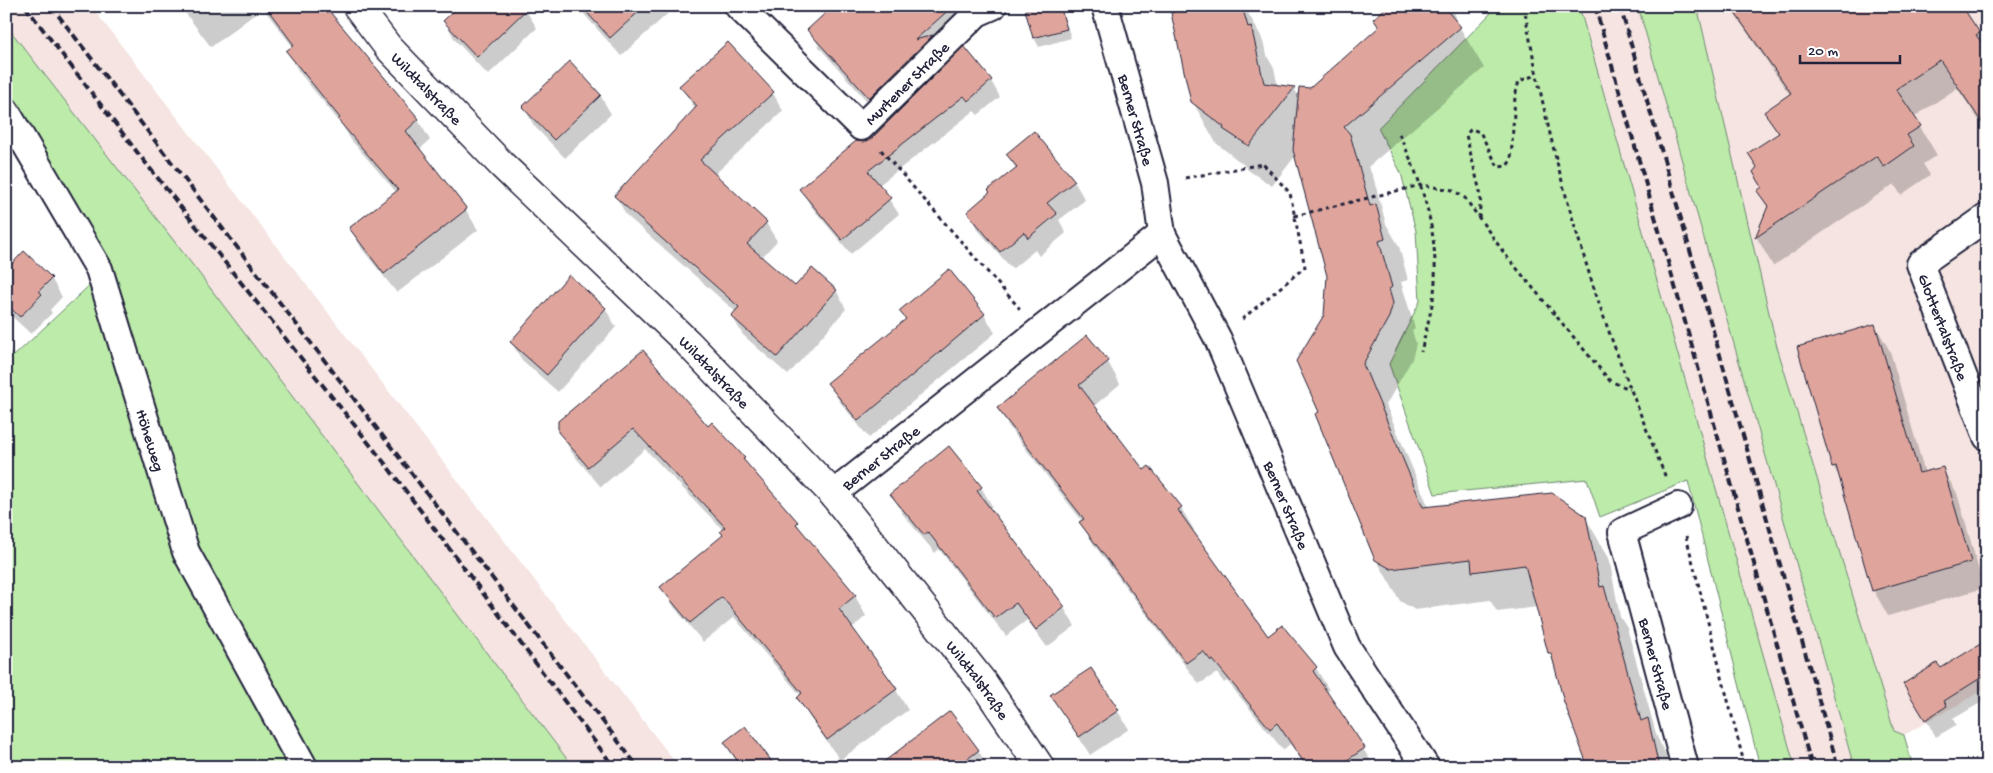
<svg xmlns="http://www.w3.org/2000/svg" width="1993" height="773" font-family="'Gochi Hand',sans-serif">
<rect width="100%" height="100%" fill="#fff"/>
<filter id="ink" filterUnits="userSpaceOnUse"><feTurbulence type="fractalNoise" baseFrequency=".02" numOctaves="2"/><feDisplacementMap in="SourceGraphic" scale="10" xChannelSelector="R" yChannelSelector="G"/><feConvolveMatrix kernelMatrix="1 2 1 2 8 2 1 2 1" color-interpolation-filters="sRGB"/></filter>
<g filter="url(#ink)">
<g fill="#f5e4e1">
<path d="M6,6H91L679,767H573L195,268L6,25Z"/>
<path d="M1579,6H1638L1854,767H1795Z"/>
<path d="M1697,6H1987V688L1904,735L1894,731L1777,347Z"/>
</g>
<g fill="#bcebaa" stroke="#6f8672">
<path d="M1493,6H1579L1795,767H1760L1688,481L1600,517L1587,479L1435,494L1389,364L1420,301L1416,231L1401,173L1378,128L1490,14Z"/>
<path d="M1638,6H1697L1777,347L1894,731L1904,735L1913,767H1854Z"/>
<path d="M6,25L195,268L573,767H6V350L14,356L111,265L6,89Z"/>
</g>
<g fill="#0003">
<path d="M180,6H323L418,120L430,140L419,150L466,210L478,230L397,293L362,249L351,229L397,193L351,140L342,125L299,72L287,51L293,47L263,8L211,47Z"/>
<path d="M523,6L537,28L488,75L455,40L445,21Z"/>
<path d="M577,6H675V7L621,56Z"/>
<path d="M835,6H983L880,116L820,48L809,30Z"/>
<path d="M1045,6H1060L1071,38L1039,47L1034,38Z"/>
<path d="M1198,6H1244L1261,36L1268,58L1274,68L1278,87L1294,88L1299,97L1380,29L1374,19L1387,6H1452L1459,26L1484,68L1368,167L1373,176L1386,224L1399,246L1408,280L1401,282L1415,328L1412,330L1416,344L1412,359L1386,405L1429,508L1585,517L1609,558L1620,617L1627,628L1657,737L1672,767H1590L1555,664L1549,653L1537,607L1497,612L1490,600L1415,610L1400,601L1376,559L1321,412L1329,276L1296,155L1272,186L1248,170L1244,165L1216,143L1193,102Z"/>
<path d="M1729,6H1961L1987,47V132L1957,88L1914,117L1937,155L1923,164L1930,175L1901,195L1894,184L1773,266L1757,238L1768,208L1758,191L1764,188L1779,135L1766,112L1790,95Z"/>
<path d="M964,48L991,81L1000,97L978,115L974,111L879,185L899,214L851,254L810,205L801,189L872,139Z"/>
<path d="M681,87L773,93L783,111L714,175L766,223L777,241L761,258L795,288L836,290L846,309L788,375L743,335L732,316L736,312L626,215L616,196L696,110Z"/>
<path d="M600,95L611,114L565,158L534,126L524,107Z"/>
<path d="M1007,154L1074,181L1085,200L1059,220L1066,233L1039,256L1035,250L1012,269L979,231L969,212L1016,169Z"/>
<path d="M6,271L51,278L62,297L50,310L52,313L31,334L6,311Z"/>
<path d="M605,308L616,327L558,392L522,360L511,342Z"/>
<path d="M901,311L984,314L995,333L869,438L840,402L829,384L906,321Z"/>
<path d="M1875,325L1890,351L1925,473L1942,468L1957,493L1984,588L1888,616L1874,591L1841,480L1833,466Z"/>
<path d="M1108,362L1120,384L1094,406L1144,472L1181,508L1194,530L1192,532L1268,638L1282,627L1316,668L1329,690L1326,693L1375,767H1306L1290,744L1283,750L1227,681L1224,683L1217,673L1199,684L1094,545L1081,523L1083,522L1011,430L998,408Z"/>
<path d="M560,422L708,428L744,459L750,469L797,523L805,537L855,596L866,616L851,629L896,690L908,710L840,760L810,718L798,698L801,696L734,617L703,642L674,607L662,587L724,536L723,530L645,449L601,487L572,453L560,432Z"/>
<path d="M981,487L992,506L988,509L1064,608L1075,626L1047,647L1027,620L1006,636L939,549L935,553L902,513L892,495Z"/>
<path d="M1987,642V699L1953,719L1956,725L1936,737L1905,684L1940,670Z"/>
<path d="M1091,669L1129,729L1090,755L1052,695Z"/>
<path d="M725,742L774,767H740Z"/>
<path d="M978,750L988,767H894Z"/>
<path d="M1164,759L1169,767H1152Z"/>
</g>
<g fill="#dfa59c" stroke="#22223b">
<path d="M265,6H325L419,119L406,131L467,209L384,274L349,228L398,190L338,120L340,118L286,51L294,45Z"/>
<path d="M459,6H530L477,57L443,21Z"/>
<path d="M581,6H645L610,38Z"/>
<path d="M833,6H953L915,40L933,35L869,98L807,30Z"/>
<path d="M1041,6H1060L1067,29L1033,38L1025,10Z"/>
<path d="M1194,6H1242L1248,27L1251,26L1264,83L1295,87L1249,146L1223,129L1224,127L1191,102L1171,13Z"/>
<path d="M1388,6H1443L1461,27L1344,127L1350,134L1370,206L1376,204L1385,239L1379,241L1392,287L1389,289L1393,303L1389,317L1363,364L1423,507L1552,493L1586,516L1600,587L1604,586L1641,721L1648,718L1659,767H1588L1564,702L1551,653H1548L1525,565L1472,572L1471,559L1391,569L1375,560L1315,414L1319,412L1296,361L1324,315L1327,276L1293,150L1299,87L1310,88L1379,27L1373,19Z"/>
<path d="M1730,6H1962L1980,33L1976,35L1987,50V130L1940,60L1896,89L1921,126L1907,135L1914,146L1884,167L1877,156L1755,238L1768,206L1757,191L1762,187L1753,172L1757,167L1748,153L1779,133L1764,112L1791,93Z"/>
<path d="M728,42L774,92L700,160L767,222L747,244L795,286L812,268L837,290L777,357L731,316L739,307L614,196L697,106L679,86Z"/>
<path d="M964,46L992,80L968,101L964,96L868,171L891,198L842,240L799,189L856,141L864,142L872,138Z"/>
<path d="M570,61L601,95L554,140L522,107Z"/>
<path d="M1034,131L1075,181L1047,203L1057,214L1028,238L1024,232L1000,252L967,212L990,192L988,190L1017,167L1006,154Z"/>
<path d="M24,251L52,278L39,291L42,294L20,317L6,304V270Z"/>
<path d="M949,269L985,314L858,421L827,383L906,319L899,311Z"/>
<path d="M569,275L606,308L547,375L510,342Z"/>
<path d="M1875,324L1919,473L1943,467L1971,562L1872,591L1836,466L1832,467L1797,347Z"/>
<path d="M1087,335L1109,361L1079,385L1144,470L1149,466L1182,507L1178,510L1268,636L1282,625L1317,667L1313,671L1365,748L1337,767H1307L1277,723L1270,729L1213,660L1211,661L1203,651L1186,663L1079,522L1084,519L997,408Z"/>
<path d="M643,350L708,426L712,422L745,458L743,459L798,522L796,524L856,595L839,609L897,689L827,740L797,698L802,693L722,597L690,623L660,587L723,535L720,531L725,527L633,429L588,467L558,432V421Z"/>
<path d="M949,446L982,487L977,491L1065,607L1036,630L1016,603L995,618L928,532L924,535L890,494Z"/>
<path d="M1987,640V674L1944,701L1947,706L1925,720L1903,684L1937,663L1941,668Z"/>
<path d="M1091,668L1119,710L1079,737L1050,695Z"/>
<path d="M950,711L979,750L957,767H877Z"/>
<path d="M745,726L776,767H742L724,742Z"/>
</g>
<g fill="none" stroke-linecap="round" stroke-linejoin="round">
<g stroke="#22223b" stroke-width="30">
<g id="minor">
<path id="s1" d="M738,6L861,127L977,13L993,6"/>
<path id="s2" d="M1105,6L1155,183L1162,234"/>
<path id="s3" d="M6,111L99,269L186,552L304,767"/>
<path id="s4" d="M1987,217L1920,264L1987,437"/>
<path id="s5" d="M833,494L1162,234L1218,339L1347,647L1426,767"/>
<path id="s6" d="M1678,506L1622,532L1685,767"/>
</g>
</g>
<g stroke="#22223b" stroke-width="31">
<g id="tertiary">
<path id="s7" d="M357,6L388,47L503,166L688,343L833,494L984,684L1040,767"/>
</g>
</g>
<g stroke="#22223b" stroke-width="3" stroke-dasharray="4 4" stroke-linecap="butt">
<path d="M1524,6C1538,89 1557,170 1582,250C1605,328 1636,403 1666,478"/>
<path d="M1399,134C1422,182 1437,227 1435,281C1434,304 1426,329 1421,352"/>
<path d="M881,150L1020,309"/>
<path d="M1185,178L1263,164L1290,193L1305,267L1241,320"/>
<path d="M1294,216L1421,185L1453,190L1465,198L1504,253L1610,381L1630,389"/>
<path d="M1479,218L1481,196L1466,135L1471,129L1480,132L1498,167L1507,166L1511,160L1515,96L1519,81L1536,75"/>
<path d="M1686,536L1745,767"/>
</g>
<use href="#minor" stroke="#fff" stroke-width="26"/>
<use href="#tertiary" stroke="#fff" stroke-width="28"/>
<g stroke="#22223b" stroke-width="4" stroke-dasharray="8 4" stroke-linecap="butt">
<path d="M25,6L137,152L387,466L614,767"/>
<path d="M51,6L638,767"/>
<path d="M1595,6L1812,767"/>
<path d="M1620,6L1838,767"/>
</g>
</g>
</g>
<g text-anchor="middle" stroke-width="4.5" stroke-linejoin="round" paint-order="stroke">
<g font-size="16" fill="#22223b" stroke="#fff">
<text dy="6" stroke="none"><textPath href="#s1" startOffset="236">Murtener Straße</textPath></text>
<text dy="6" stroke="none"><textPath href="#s7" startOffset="108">Wildtalstraße</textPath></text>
<text dy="6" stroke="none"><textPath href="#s2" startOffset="118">Berner Straße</textPath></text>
<text dy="6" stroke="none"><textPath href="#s4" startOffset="149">Glottertalstraße</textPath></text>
<text dy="6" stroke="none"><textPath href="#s7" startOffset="512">Wildtalstraße</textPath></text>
<text dy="6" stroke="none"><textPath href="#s3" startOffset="362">Höheweg</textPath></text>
<text dy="6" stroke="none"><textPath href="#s5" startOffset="60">Berner Straße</textPath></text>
<text dy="6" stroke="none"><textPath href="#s5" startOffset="718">Berner Straße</textPath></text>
<text dy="6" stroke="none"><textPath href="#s6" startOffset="198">Berner Straße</textPath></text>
<text dy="6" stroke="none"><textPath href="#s7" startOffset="918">Wildtalstraße</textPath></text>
</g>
</g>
<rect width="1993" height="773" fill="none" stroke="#fff" stroke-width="25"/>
<rect x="12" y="12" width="1968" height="748" fill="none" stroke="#22223b" stroke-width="2" filter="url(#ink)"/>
<path d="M1800 55v8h100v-8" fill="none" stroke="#22223b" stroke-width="2.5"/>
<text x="1808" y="55" font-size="15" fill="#22223b" stroke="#ffffff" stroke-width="4" paint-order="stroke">20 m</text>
</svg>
